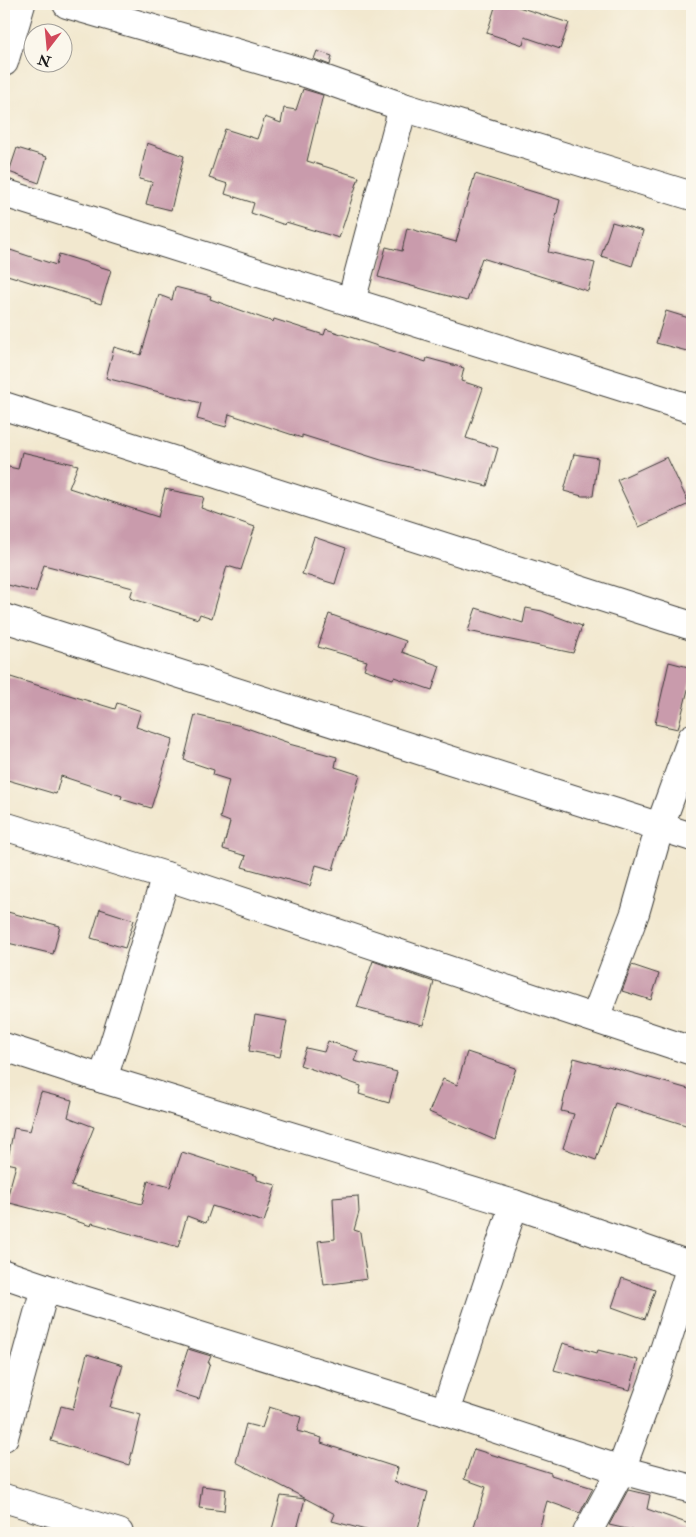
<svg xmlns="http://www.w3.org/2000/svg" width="696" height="1537" font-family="'IM FELL Double Pica',serif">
<rect width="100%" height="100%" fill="#fbf7ec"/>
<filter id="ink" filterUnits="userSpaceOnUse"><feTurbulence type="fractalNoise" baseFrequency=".02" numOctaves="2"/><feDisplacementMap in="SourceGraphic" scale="10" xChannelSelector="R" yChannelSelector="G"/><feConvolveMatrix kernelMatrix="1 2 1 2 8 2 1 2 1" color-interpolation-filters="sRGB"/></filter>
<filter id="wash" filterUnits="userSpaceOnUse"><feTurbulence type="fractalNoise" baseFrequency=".0096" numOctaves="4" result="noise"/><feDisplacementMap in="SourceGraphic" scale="20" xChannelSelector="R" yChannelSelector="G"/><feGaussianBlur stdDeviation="1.12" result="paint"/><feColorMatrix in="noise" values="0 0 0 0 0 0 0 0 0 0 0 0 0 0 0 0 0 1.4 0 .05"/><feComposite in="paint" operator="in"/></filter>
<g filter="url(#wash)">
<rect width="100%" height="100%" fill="#f2e8cf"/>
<g id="blocks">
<g fill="#c99bac">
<path d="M496,4H509L569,23L560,49L525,37L523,45L487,33Z"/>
<path d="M317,51L332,56L330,65L314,59Z"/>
<path d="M303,89L323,95L307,161L359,177L339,238L286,222L285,225L251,213L254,203L225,194L228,184L209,178L225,129L257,139L265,117L281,123L284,108L296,110Z"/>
<path d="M147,143L184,156L171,210L146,204L152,182L139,179Z"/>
<path d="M17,148L47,157L39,183L9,172Z"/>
<path d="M475,174L560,200L548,252L595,263L588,291L482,258L467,301L378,277L386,247L402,251L407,228L456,242Z"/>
<path d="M612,222L643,231L632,266L601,256Z"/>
<path d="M4,248L56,265L59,254L111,270L101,304L4,274Z"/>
<path d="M175,287L211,296L210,299L273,322L274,319L324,335L326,329L426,362L427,358L464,368L461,381L483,388L466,438L498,448L487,486L381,460L302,435V438L229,414L226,427L197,419L201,403L106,378L114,347L141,355L159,295L172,300Z"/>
<path d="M666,311L692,319V333L687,351L656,343Z"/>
<path d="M22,452L78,465L69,488L158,517L165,489L204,497L201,508L255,527L241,570L227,566L212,618L200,614L198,619L130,598L133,588L44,565L36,592L4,584V466L18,469Z"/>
<path d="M574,454L598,458L593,496H582L564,491Z"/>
<path d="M667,457L689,504L639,527L617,480Z"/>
<path d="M314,537L346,548L335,584L302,574Z"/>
<path d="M476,608L523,623L526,608L542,611L582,626L573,653L468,631Z"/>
<path d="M329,614L406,641L402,652L440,666L432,690L394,677L393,679L364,669L367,661L318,647Z"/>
<path d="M669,662L692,668V674L678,729L655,724Z"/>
<path d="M4,675L115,709L117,703L141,711L136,727L173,739L151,808L121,799L122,796L61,776L56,794L4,779Z"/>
<path d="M195,715L241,726L289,743V744L337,757L335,767L360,775L333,870L316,865L310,886L242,867L246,856L223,849L230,822L220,818L229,780L213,775L214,770L184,760Z"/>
<path d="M100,909L134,920L125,948L91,938Z"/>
<path d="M4,911L60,926L53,954L4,942Z"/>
<path d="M373,961L434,982L423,1025L357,1007Z"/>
<path d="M632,965L659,974L651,1000L622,991Z"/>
<path d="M255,1015L287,1021L280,1057L249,1051Z"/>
<path d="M328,1041L358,1051L354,1061L397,1072L389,1103L359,1094L361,1086L300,1065L306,1048L324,1052Z"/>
<path d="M467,1052L516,1068L506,1098L495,1140L429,1112L443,1079L457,1085Z"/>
<path d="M574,1058L607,1067L608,1066L692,1090V1127L615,1103L596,1160L563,1148L574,1114L561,1111Z"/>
<path d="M41,1092L72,1100L68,1117L94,1127L71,1186L142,1204L148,1181L170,1187L182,1152L257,1176V1180L276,1185L264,1222L212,1206L206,1223L187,1216L178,1247L92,1223L91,1226L64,1217L6,1202L16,1165L7,1163L14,1128L30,1131Z"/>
<path d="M358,1196L359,1212L354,1230L360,1232L367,1279L324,1285L318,1241L335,1239L333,1198Z"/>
<path d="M622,1278L655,1290L645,1319L612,1307Z"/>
<path d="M563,1343L597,1353L598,1350L638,1360L630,1390L554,1370Z"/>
<path d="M188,1349L211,1356L208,1363H210L199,1399L174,1391Z"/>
<path d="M87,1354L123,1365L110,1407L141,1415L129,1465L51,1441L61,1406L73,1409Z"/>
<path d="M269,1407L301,1417L297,1431L322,1438L321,1443L398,1468L394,1482L428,1492L417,1533H377L332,1521L335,1514L236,1462L246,1424L262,1428Z"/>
<path d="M474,1449L551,1473V1475L593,1488L580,1513L547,1501L538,1533H472L486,1487L464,1479Z"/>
<path d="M202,1486L226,1489L224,1511L199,1508Z"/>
<path d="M628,1490L650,1495L647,1509L692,1525V1533H645L609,1525Z"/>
<path d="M281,1496L305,1499L296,1533H271Z"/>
</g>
</g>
</g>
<g filter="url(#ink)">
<use href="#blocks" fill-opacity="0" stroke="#3c3b37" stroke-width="1"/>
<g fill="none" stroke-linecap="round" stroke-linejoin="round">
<g stroke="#3c3b37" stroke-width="30">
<g id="street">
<path d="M67,4L309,74L403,107L692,196"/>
<path d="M4,62L21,4"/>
<path d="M4,193L692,409"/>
<path d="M351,302L403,107"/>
<path d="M4,406L692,626"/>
<path d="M4,618L692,837"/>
<path d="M4,826L166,876L692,1051"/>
<path d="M595,1018L635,913L660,826L692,738"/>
<path d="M4,1047L103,1079L514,1204L692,1266"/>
<path d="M103,1079L166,876"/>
<path d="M4,1274L45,1288L445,1412L621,1470L692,1489"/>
<path d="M445,1412L514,1204"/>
<path d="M4,1437L45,1288"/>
<path d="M4,1498L119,1533"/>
<path d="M587,1533L621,1470L658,1369L691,1266"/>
</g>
</g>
<use href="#street" stroke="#fff" stroke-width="28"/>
</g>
</g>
<rect width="696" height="1537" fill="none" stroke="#fbf7ec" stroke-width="20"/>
<g transform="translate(48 48) rotate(196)"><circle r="24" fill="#fbf7ec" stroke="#a29f99"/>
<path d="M0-4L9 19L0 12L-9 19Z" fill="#d1495b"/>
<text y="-8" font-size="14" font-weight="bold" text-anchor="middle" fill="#1c1c1c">N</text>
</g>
</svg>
